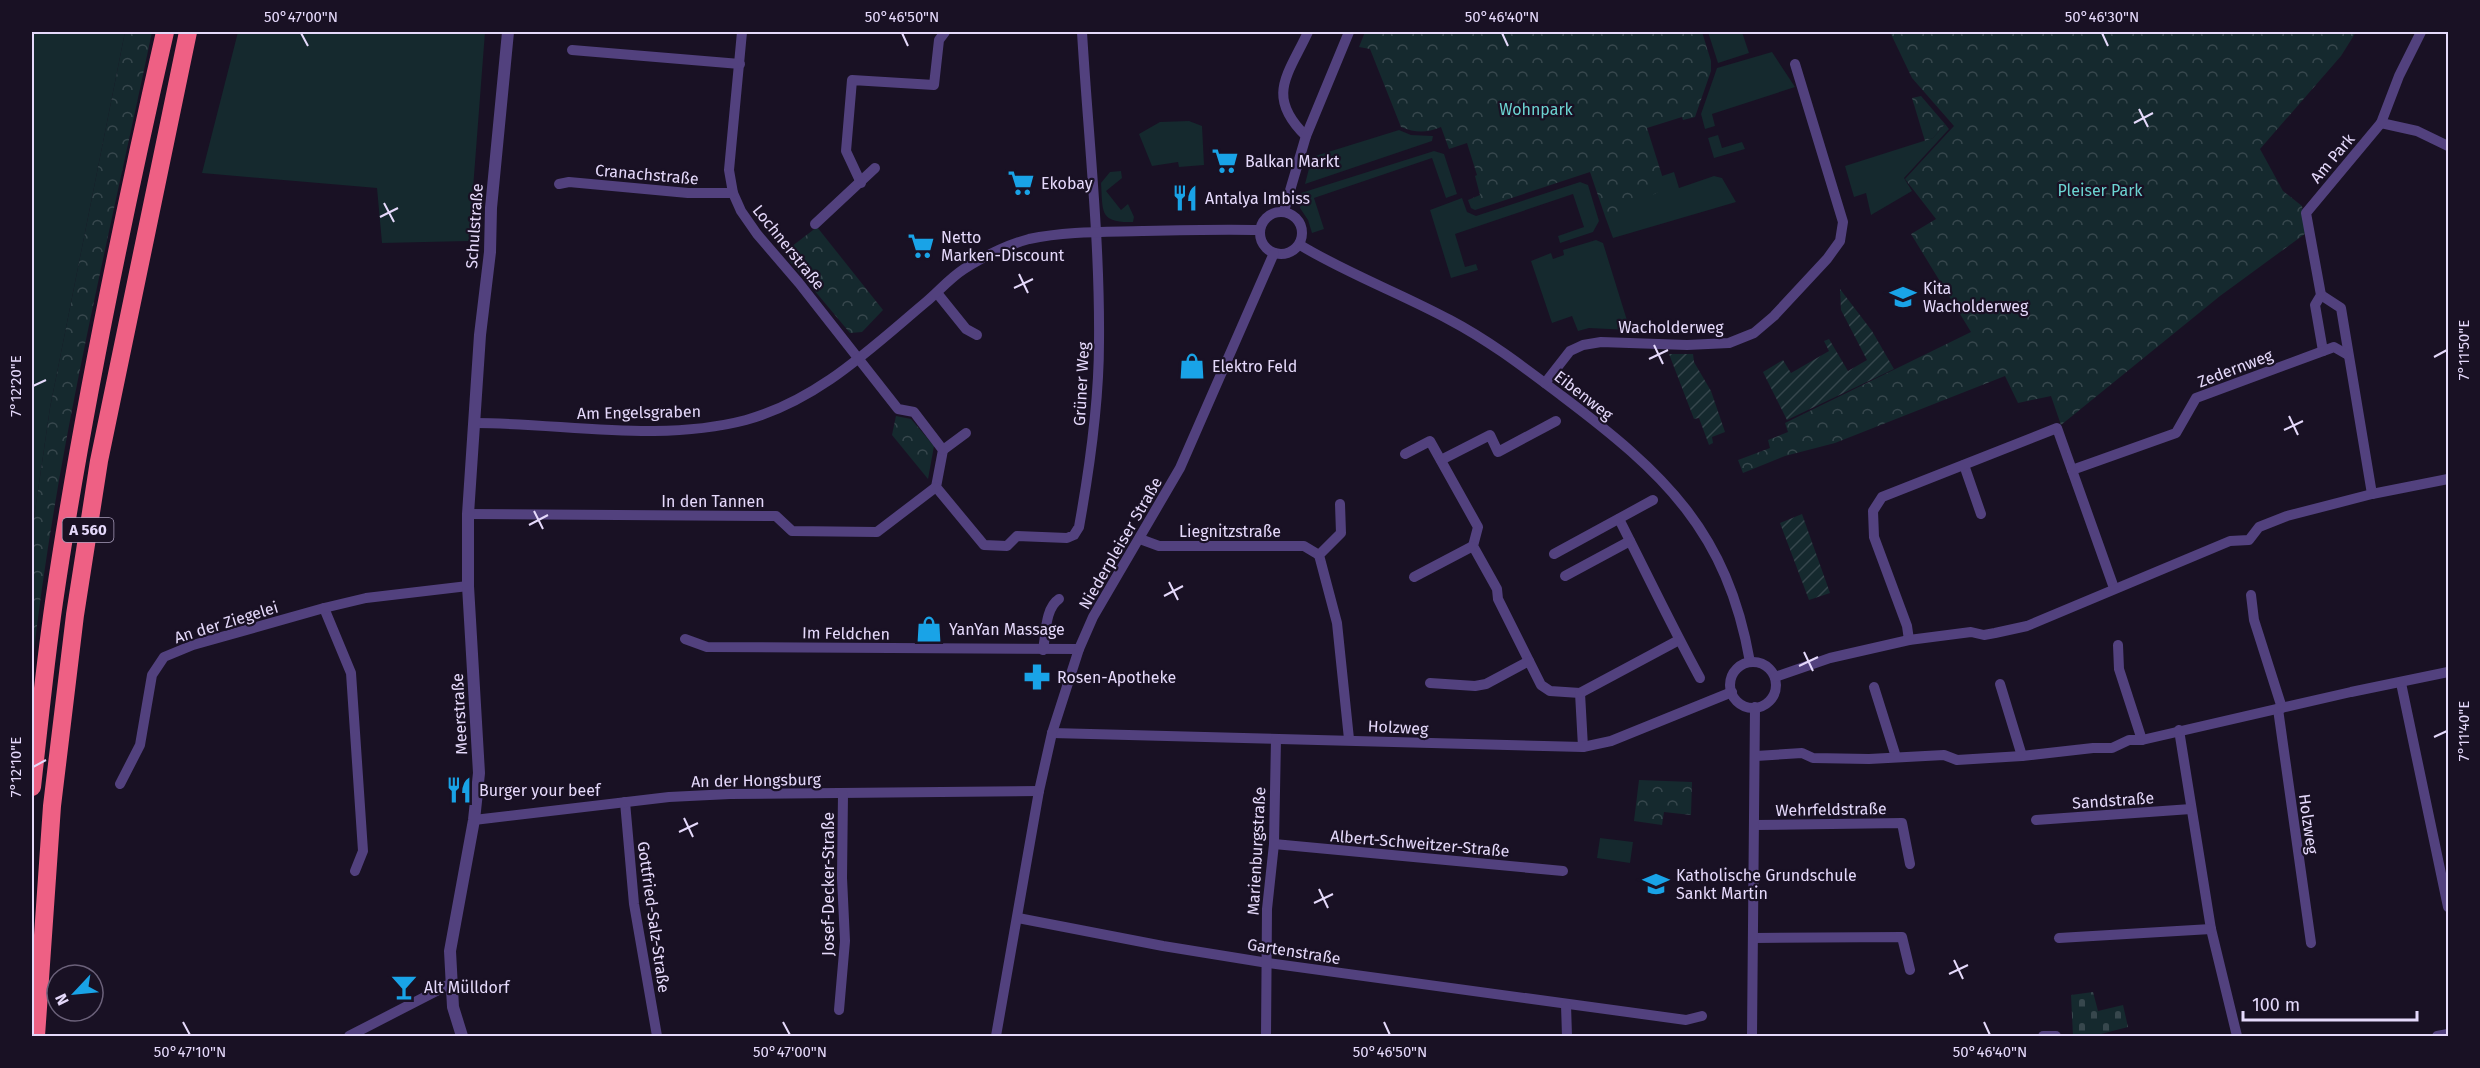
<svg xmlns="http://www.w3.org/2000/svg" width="2480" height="1068" font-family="'Fira Sans',sans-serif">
<defs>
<pattern id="forest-crowns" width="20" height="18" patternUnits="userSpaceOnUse" patternTransform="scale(1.5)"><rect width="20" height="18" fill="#15292e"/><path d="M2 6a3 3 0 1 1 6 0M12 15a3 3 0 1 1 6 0" fill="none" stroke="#37474d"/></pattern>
<pattern id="cemetery-stones" width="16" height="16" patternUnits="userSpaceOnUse" patternTransform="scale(1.5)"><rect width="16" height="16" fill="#15292e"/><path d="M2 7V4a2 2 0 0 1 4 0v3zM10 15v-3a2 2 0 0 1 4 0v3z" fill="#37474d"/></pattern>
<pattern id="garden-furrows" width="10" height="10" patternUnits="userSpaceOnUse" patternTransform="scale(1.5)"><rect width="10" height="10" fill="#15292e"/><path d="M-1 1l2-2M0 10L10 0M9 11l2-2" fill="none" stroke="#37474d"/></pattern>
</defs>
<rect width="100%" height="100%" fill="#191124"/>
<g fill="#15292e">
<path d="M32,32H125L50,408L32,532Z"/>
<path d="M238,32H485L469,241L382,243L377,188L202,173Z"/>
<path d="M1708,32H1742L1749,53L1718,63Z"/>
<path d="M1772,52L1795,87L1712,114L1715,126L1705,129L1701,114L1717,68Z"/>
<path d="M1189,121L1202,126L1204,165L1179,167L1178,162L1152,166L1139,134L1160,122Z"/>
<path d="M1945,124L1949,129L1904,178L1912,191L1871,215L1866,193L1854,197L1845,166L1933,138Z"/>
<path d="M1399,130L1411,135L1433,136L1432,141L1305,184L1312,157Z"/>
<path d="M1718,135L1722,148L1742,142L1745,149L1714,158L1708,138Z"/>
<path d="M1434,151L1444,154L1457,194L1446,198L1432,158L1314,198L1324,229L1312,233L1308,220L1300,208L1301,193Z"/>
<path d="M1121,171L1122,178L1106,191L1121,210L1128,204L1134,217L1133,222C1099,223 1103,212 1101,183L1110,172Z"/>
<path d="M1674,172L1679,188L1714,176L1722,178L1736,202L1613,238L1606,219L1608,177L1662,176Z"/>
<path d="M1580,182L1588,185L1599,221L1593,232L1560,243L1558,236L1584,227L1573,194L1455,234L1465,267L1476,264L1478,270L1451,278L1430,210L1462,198L1467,212L1476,216Z"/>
<path d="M1596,240L1603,243L1630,330L1589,328L1578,331L1572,316L1552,323L1531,261L1551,253L1553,259L1564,255L1563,250Z"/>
<path d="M1600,838L1633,842L1630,863L1597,858Z"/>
</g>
<g fill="url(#forest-crowns)">
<path d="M125,32H152C108,243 55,454 32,669V532L50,408Z"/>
<path d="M1365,32H1702L1711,61V71L1695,117L1683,120L1682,117L1647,128L1666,188L1606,219L1590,172L1475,210L1471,208L1468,200L1480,195L1475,176L1477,175L1467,143L1449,149L1441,127C1426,133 1416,133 1401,127L1370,49L1359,47Z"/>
<path d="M1890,32H2356L2341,56L2260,149L2283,191L2302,206L2306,233L2220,296L2061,425L2051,396L2018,403L2005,376L1835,443L1785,456L1743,473L1738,460L1770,448L1768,440L1788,432L1785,423L1971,332L1911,234L1936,219L1905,179L1954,126L1912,78Z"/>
<path d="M1921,96L1945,124L1933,138L1925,141L1912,98Z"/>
<path d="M817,227L883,310L862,332L850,333L788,259L787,250Z"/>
<path d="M896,416L911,419L934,446L928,479L892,435Z"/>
<path d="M1639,780L1692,782L1691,815L1664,812L1662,825L1634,821Z"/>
</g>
<path fill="url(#cemetery-stones)" d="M2093,992L2098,1011L2123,1005L2128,1027L2101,1034V1036H2073L2071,995Z"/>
<g fill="url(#garden-furrows)">
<path d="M1840,289L1872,331L1894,369L1787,420L1763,372L1783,360L1791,373L1829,351L1824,341L1829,339L1848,371L1867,360L1841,310Z"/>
<path d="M1669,354H1693L1694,362L1711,391L1725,432L1712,437L1713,443L1709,445L1699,418L1694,419Z"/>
<path d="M1802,514L1830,593L1809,600L1780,523Z"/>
</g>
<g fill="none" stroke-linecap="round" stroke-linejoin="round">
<g stroke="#52417e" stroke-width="10">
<path d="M742,32L729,170L733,193L741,211L757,234L799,283L898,409L914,412L943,450L936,487L984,545L1007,546L1017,536L1067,538L1074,535L1079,527C1090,466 1099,404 1099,342C1100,238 1088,134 1082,32"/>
<path d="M572,50L740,64"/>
<path d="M2381,123L2417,131L2448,146"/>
<path d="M1306,136C1265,96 1288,75 1308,32"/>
<path d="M861,183L846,151L852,80L934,85L939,40L945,32"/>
<path d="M559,184L569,182L688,193H733"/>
<path d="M1284,211L1306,136L1349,32"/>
<circle cx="1281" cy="233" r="21"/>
<path d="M815,224L875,168"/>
<path d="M1300,245C1348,274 1400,293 1450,320C1490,341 1526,369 1562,396C1664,473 1727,531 1750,662"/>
<path d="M937,293L966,329L977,335"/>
<path d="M2321,295L2341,308L2372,494"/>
<path d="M2323,351L2315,305L2321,295L2306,213L2381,123L2399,76L2421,32"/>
<path d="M1545,383L1570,351L1583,345L1601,342L1687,345L1729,343L1754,333L1774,316L1827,259L1840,241L1843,222L1795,64"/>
<path d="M475,423C564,423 658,443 746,420C818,400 870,349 926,302C938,292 950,278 964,269C983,257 1007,245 1029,239C1066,231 1105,232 1142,231C1182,230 1221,229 1260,230"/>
<path d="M943,450L966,433"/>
<path d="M1405,454L1430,441L1478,527L1473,546L1497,589L1498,599L1541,685L1550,691L1580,693L1583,747"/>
<path d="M1441,460L1490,435L1498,452L1556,421"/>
<path d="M1964,465L1981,514"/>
<path d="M2072,470L2176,433L2196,398L2334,347L2348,355"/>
<path d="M1340,504L1341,533L1319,555L1337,623L1349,739"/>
<path d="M468,514L776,516L792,531L877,532L936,487"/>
<path d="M1619,519C1646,572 1671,625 1700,678"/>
<path d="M1140,539L1159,546H1304L1319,555"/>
<path d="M1554,554L1653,500"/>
<path d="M1565,576L1630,541"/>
<path d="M1414,577L1473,546"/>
<path d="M2251,595L2254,620L2282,708"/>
<path d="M324,608L351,673L363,851L355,871"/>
<path d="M685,639L707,647L1079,649"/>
<path d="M1909,640L1907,626L1874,537L1873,511L1882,497L2057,428L2114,588"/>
<path d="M2118,645L2119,669L2142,740"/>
<path d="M1043,650C1046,634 1045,608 1059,599"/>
<circle cx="1753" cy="685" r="23"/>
<path d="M1775,677L1830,658L1909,640L1971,632L1984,635L1995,633L2027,626L2230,541L2249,540L2259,527L2287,516L2372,494L2448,479"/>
<path d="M1430,683L1475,686L1486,684L1529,661"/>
<path d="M2401,683L2448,907"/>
<path d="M2000,684L2022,756"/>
<path d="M1874,687L1896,757"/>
<path d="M1580,693L1679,640"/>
<path d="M2278,709L2311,943"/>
<path d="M2179,730L2211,929L2237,1036"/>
<path d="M1052,733L1583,747L1611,741L1732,692"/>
<path d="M1756,756L1802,753L1813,758L1869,759L1944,755L1957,760L2022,756L2093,748H2112L2129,740H2142L2351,692L2448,672"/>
<path d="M120,784L140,745L152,675L164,657L193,645L324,608L366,598L468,586"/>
<path d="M625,802L634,904L657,1036"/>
<path d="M474,820L669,797L730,794L1039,791"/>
<path d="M2036,820L2191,809"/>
<path d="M1755,825L1902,823L1910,864"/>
<path d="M1274,844L1563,871"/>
<path d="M1018,918L1163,946L1268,963L1686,1020L1702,1016"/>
<path d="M1754,938L1902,937L1910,970"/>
<path d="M2059,938L2211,929"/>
<path d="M1566,1005L1567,1036"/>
<path d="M839,1010L845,941L842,878L843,794"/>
<path d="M349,1036L450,984"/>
<path d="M996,1036L1039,791L1052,733L1079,649L1093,617L1180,468L1274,253"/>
<path d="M1266,1036L1267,909L1274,844L1276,739"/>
<path d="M1752,1036L1755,707"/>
<path d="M2043,1036H2056"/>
<path d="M2437,1036L2448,1034"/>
</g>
<path stroke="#52417e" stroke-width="12" d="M462,1036L453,1007L450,951L474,820L479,773L468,586V514L480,335L490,252L491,208L508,32"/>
<g stroke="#ee6084" stroke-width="18">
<path d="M32,787C39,725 45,664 54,602C82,411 122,220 165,32"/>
<path d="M36,1036L52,806L75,615L99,461L188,32"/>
</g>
</g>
<path fill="none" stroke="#e5d9fb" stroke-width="2" d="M301,33L308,46M902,33L908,46M1502,33L1508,46M2102,33L2108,46M2139,109L2148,127M2134,123L2153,113M384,203L394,222M380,217L398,208M1019,274L1028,293M1014,288L1033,279M1654,345L1663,364M2434,357L2447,350M1649,359L1668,350M33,386L46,380M2289,416L2298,435M2284,430L2303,421M534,511L543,529M529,525L548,515M1169,582L1178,600M1164,596L1183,586M1804,652L1813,671M1799,666L1818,657M2434,737L2447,731M33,767L46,760M684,818L693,837M679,832L698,823M1319,889L1328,908M1314,903L1333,894M1954,960L1963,979M1949,974L1968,965M183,1022L190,1035M783,1022L790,1035M1384,1022L1390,1035M1984,1022L1990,1035"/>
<defs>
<g id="supermarket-bare" transform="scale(2.07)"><path d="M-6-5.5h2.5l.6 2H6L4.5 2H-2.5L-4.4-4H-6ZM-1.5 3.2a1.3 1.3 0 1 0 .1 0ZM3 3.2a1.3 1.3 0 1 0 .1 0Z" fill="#19a3e7" stroke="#191124" stroke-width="2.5" paint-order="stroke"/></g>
<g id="restaurant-bare" transform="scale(2.07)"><path d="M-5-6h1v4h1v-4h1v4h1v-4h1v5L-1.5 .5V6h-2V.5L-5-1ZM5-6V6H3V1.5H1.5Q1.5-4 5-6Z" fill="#19a3e7" stroke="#191124" stroke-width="2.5" paint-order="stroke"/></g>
<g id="school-bare" transform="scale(2.07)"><path d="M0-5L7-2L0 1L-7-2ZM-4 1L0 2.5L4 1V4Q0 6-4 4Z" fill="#19a3e7" stroke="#191124" stroke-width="2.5" paint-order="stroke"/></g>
<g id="shop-bare" transform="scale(2.07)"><path d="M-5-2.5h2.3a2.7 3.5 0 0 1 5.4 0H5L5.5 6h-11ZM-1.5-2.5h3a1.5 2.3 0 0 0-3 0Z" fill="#19a3e7" stroke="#191124" stroke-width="2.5" paint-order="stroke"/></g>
<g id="pharmacy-bare" transform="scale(2.07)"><path d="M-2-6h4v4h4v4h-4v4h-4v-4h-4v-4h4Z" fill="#19a3e7" stroke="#191124" stroke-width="2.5" paint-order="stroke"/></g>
<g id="bar-bare" transform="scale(2.07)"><path d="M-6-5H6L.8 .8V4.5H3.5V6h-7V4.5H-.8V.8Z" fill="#19a3e7" stroke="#191124" stroke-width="2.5" paint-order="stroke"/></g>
</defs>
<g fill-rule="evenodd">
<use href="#supermarket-bare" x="1225" y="161"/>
<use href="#supermarket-bare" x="1021" y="183"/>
<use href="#restaurant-bare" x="1185" y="198"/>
<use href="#supermarket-bare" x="921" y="246"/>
<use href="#school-bare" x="1903" y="297"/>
<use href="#shop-bare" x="1192" y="366"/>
<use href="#shop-bare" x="929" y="629"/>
<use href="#pharmacy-bare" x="1037" y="677"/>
<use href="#restaurant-bare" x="459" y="790"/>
<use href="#school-bare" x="1656" y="884"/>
<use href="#bar-bare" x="404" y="987"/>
</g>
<g text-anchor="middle" stroke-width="4.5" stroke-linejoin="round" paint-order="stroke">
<rect fill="#191124" stroke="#a89dba" stroke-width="1.5" x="62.5" y="518" width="51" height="24" rx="4.5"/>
<g font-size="15" font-weight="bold" fill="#e5d9fb">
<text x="88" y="535">A 560</text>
</g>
<g font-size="16" fill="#6cd4d2" stroke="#191124">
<text x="1536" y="115">Wohnpark</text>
<text x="2100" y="196">Pleiser Park</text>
</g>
<g font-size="16" fill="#e5d9fb" stroke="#191124">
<text transform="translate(2332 158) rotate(-50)" y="6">Am Park</text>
<text transform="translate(647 174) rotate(5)" y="6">Cranachstraße</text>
<text transform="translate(474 226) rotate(-86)" y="6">Schulstraße</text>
<text transform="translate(789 247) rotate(51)" y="6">Lochnerstraße</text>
<text x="1671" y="333">Wacholderweg</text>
<text transform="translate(2235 368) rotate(-21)" y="6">Zedernweg</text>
<text transform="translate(1081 384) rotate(-87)" y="6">Grüner Weg</text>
<text transform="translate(1584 395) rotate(38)" y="6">Eibenweg</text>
<text transform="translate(639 412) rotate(-1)" y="6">Am Engelsgraben</text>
<text x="713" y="507">In den Tannen</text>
<text x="1230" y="537">Liegnitzstraße</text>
<text transform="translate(1120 543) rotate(-60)" y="6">Niederpleiser Straße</text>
<text transform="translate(226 622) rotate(-17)" y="6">An der Ziegelei</text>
<text transform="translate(846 633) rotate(1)" y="6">Im Feldchen</text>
<text transform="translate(459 714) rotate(-93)" y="6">Meerstraße</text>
<text transform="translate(1398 727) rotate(3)" y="6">Holzweg</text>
<text transform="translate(756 780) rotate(-1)" y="6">An der Hongsburg</text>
<text transform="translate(2113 800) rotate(-4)" y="6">Sandstraße</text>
<text transform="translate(1831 809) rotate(-1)" y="6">Wehrfeldstraße</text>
<text transform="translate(2309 824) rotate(82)" y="6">Holzweg</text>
<text transform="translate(1420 843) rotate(5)" y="6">Albert-Schweitzer-Straße</text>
<text transform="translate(1256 851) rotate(-87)" y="6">Marienburgstraße</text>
<text transform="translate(828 884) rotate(-90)" y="6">Josef-Decker-Straße</text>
<text transform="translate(654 917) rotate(82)" y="6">Gottfried-Salz-Straße</text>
<text transform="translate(1294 951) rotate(9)" y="6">Gartenstraße</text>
</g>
<g font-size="16" fill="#e5d9fb" stroke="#191124" text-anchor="start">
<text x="1245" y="167">Balkan Markt</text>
<text x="1041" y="189">Ekobay</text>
<text x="1205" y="204">Antalya Imbiss</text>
<text x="941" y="243">Netto<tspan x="941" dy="18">Marken-Discount</tspan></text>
<text x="1923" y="294">Kita<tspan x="1923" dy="18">Wacholderweg</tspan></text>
<text x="1212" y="372">Elektro Feld</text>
<text x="949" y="635">YanYan Massage</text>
<text x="1057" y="683">Rosen-Apotheke</text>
<text x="479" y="796">Burger your beef</text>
<text x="1676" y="881">Katholische Grundschule<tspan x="1676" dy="18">Sankt Martin</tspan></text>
<text x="424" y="993">Alt Mülldorf</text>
</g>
</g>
<rect width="2480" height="1068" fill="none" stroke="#191124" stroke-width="66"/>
<g transform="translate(75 993) rotate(244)"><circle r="28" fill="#191124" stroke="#6b617a" stroke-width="1.5"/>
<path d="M0-4.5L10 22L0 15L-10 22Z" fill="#19a3e7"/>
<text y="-9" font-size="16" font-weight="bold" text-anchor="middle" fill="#e5d9fb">N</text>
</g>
<path d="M2243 1011v9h174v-9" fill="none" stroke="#e5d9fb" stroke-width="3"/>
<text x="2252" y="1011" font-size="18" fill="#e5d9fb" stroke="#191124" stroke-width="4.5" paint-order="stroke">100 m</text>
<rect x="33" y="33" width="2414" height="1002" fill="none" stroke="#e5d9fb" stroke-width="2"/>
<g font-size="15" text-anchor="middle" fill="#e5d9fb">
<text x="301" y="22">50°47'00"N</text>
<text x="902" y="22">50°46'50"N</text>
<text x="1502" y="22">50°46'40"N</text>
<text x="2102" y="22">50°46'30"N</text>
<text transform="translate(2464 350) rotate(-90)" y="5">7°11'50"E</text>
<text transform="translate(16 386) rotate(-90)" y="5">7°12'20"E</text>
<text transform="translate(2464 731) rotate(-90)" y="5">7°11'40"E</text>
<text transform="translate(16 767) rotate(-90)" y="5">7°12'10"E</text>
<text x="190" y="1057">50°47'10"N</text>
<text x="790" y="1057">50°47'00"N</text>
<text x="1390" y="1057">50°46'50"N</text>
<text x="1990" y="1057">50°46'40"N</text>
</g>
</svg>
